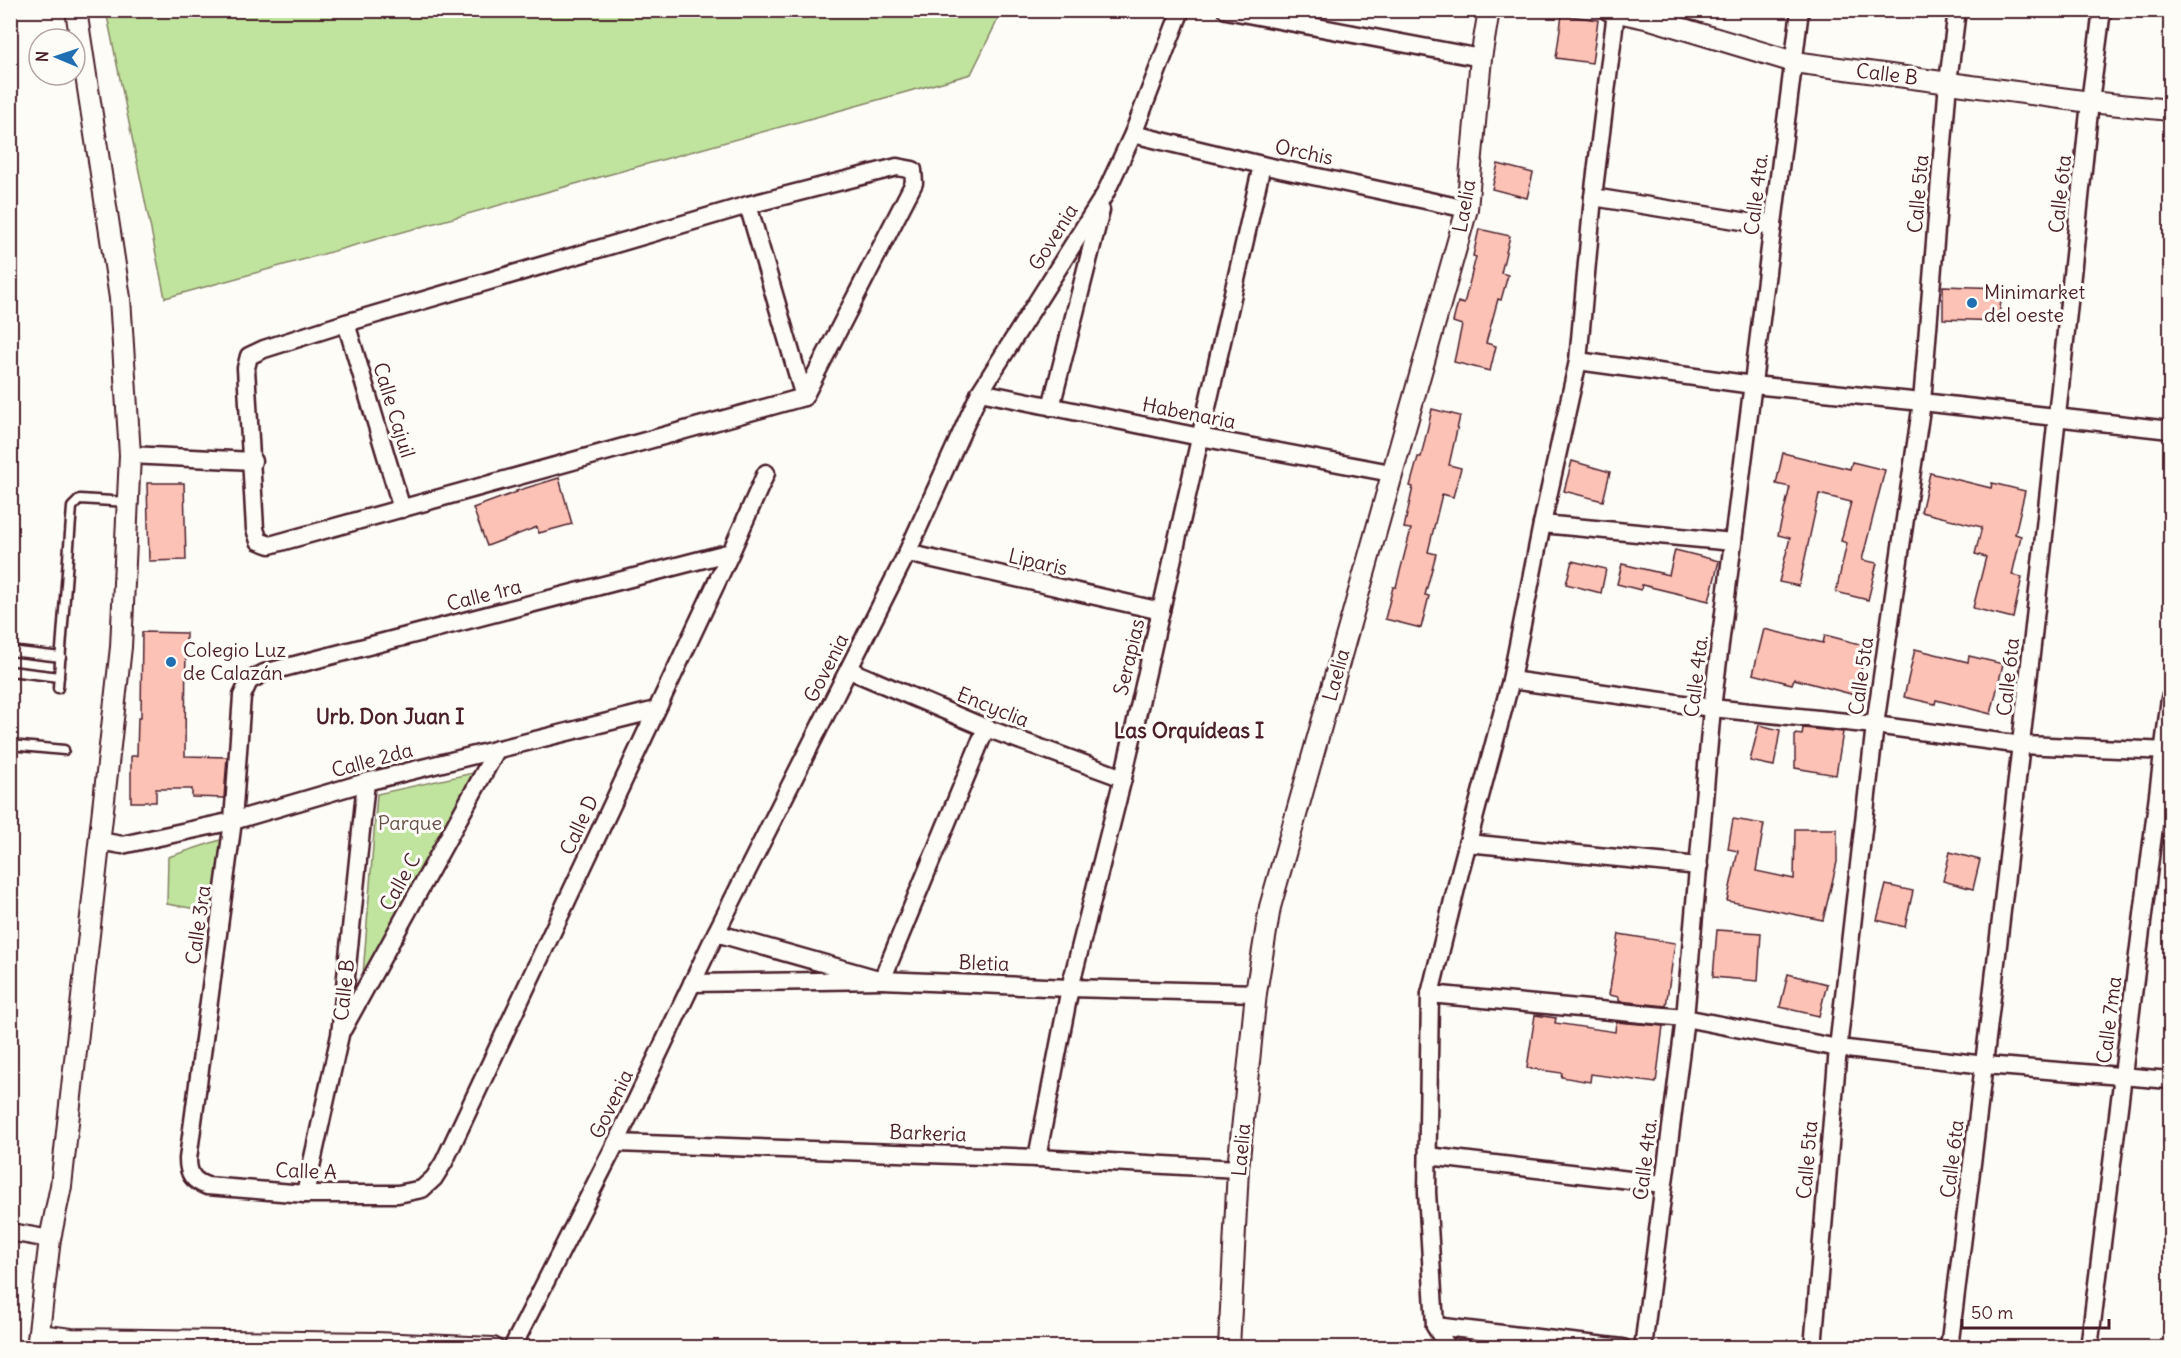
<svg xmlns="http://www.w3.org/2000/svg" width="2181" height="1358" font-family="Delius,sans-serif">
<rect width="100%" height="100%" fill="#fdfcf7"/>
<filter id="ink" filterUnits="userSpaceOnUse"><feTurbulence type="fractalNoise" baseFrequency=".0167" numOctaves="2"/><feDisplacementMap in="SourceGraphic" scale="12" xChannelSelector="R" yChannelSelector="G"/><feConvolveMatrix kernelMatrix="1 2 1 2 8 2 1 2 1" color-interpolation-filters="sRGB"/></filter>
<g filter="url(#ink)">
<g fill="#c0e49e" stroke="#858264" stroke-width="1.5">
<path d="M106,11V10L1002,11L971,74L165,298Z"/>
<path d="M473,773L361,1001L377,794Z"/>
<path d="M223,839L214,912L167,904L168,857Z"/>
</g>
<g fill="#fdc2b6" stroke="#4a1f2b" stroke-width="1.5">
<path d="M1562,15L1598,20L1592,63L1556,58Z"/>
<path d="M1498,164L1533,173L1527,198L1492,189Z"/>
<path d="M1479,229L1510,236L1501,273L1508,275L1501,300L1498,299L1486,343L1496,346L1490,371L1454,362L1462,325L1453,322L1458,302L1464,304L1476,257L1473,256Z"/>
<path d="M1943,286L2003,288L1998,321L1943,319Z"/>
<path d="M1432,409L1460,416L1449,465L1461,468L1453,497L1442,494L1428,552L1436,554L1425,595L1429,596L1421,628L1385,619L1393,587H1396L1411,529L1404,528L1413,487L1410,486L1418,457H1421Z"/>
<path d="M1783,453L1850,469L1852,462L1885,470L1862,560L1877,563L1868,600L1836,592L1847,543L1841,541L1851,502L1819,494L1799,586L1779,582L1790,538L1778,535L1790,487L1776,484Z"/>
<path d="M1572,461L1610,472L1603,501L1564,491Z"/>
<path d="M1930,473L1991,488L1992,483L2025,491L2015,534L2021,536L2012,575L2022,577L2013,618L1973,608L1986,557L1975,554L1982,527L1921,512Z"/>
<path d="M559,478L572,524L539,533L537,527L487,546L473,508L517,492L516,491Z"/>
<path d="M147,483H184L186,560L149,561Z"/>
<path d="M1675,550L1719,561L1709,601L1642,585L1641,590L1617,584L1622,564L1669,575Z"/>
<path d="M1572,561L1606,569L1601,593L1566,584Z"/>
<path d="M1764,629L1823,643L1825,635L1867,646L1855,695L1794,679L1792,684L1753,674Z"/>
<path d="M142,632L186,633L185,756L227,757L224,798L192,797V789H156V802H131V756H137L138,718H141Z"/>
<path d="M1915,649L1968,662L1969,656L2003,664L1991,714L1936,700L1935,704L1904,697Z"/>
<path d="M1759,725L1780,730L1774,766L1750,761Z"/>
<path d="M1803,728L1843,732L1836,775L1795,768V734L1802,735Z"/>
<path d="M1733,819L1764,824L1756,871L1794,879L1795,829H1837V862L1823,920L1727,901L1738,851L1728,849Z"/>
<path d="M1950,852L1980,860L1973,889L1943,881Z"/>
<path d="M1886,885L1913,891L1905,927L1877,920Z"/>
<path d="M1717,930L1761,933L1758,981L1713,977Z"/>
<path d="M1619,934L1675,943L1666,1006L1619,1001V997L1609,995Z"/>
<path d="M1788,974L1827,984L1819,1016L1780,1007Z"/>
<path d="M1535,1015L1556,1018L1555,1023L1615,1032L1616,1022L1663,1026L1656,1083L1591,1074L1590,1082L1561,1077L1562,1073L1527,1068Z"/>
</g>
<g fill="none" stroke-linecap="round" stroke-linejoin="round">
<g stroke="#4a1f2b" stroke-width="13">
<g id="service">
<path d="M10,651L61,657"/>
<path d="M10,671L59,677"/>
<path d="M58,688L72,507L80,499L128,502"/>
<path d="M10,745L64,750"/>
</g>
</g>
<g stroke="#4a1f2b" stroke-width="21">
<g id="minor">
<path d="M1226,10L1481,58"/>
<path d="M1133,134L1262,165L1467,209"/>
<path d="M897,167L913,170L914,183L804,397L270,545L259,541L255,529L246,368L249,356L264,349L346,323L748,205Z"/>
<path d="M1593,197L1773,226"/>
<path d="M748,205L804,397"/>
<path d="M346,323L402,509"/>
<path d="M1578,361L1753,385L1922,402L2170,430"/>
<path d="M980,392L1200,437L1391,473"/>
<path d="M1051,407L1101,210"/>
<path d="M130,455L253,461"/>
<path d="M1542,524L1733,542"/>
<path d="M731,552L264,673L249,681L242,696L233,821L188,1159C188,1174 193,1181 207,1186L305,1194H398L422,1189L434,1178L444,1162L731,552L766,473"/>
<path d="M907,553L1161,611"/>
<path d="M849,670L986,728L1123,778"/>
<path d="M1511,680L1712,708L1875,725L2022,745L2170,751"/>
<path d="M99,841L122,845L233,821L366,782L656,710"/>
<path d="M1467,843L1699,866"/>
<path d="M716,933L882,980L1070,988L1256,993"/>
<path d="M692,983L882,980L986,728"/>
<path d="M1430,994L1685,1018L1838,1048L1985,1065L2170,1080"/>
<path d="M343,1029L497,749"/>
<path d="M616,1143L1037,1158L1238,1169"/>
<path d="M1428,1156L1663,1184"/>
<path d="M1037,1158L1070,988L1123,778L1262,165"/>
<path d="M305,1194L340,1035L366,782"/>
<path d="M10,1232L50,1239"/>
<path d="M1435,1326L1623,1348"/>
<path d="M512,1348L616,1143L716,933L907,553L980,392L1105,194L1133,134L1181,10"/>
<path d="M1448,1348L1435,1326L1427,1192L1430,994L1461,868L1511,680L1542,524L1578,361L1593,197L1616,12"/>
<path d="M1643,1348L1685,1018L1712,708L1800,10"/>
<path d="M1813,1348L1838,1048L1875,725L1922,402L1948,82L1957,10"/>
<path d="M1949,1348C2002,933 2047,518 2090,102L2102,10"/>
<path d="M2089,1348L2170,698"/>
</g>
</g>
<g stroke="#4a1f2b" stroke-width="24">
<g id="tertiary">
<path d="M1609,10L1650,19L1794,62L2090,102L2170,110"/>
<path d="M39,1335L71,1339L376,1343L493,1348"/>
<path d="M37,1348L50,1239L61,1186L121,647L130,455L120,298L76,10"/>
<path d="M1229,1348L1238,1169L1256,993L1270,907L1467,209L1481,58L1489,10"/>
</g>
</g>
<use href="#service" stroke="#fdfcf7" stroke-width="8"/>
<use href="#minor" stroke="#fdfcf7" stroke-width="16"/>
<use href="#tertiary" stroke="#fdfcf7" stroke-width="20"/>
</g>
</g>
<g fill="#1f6fb2" stroke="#fdfcf7" stroke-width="2">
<circle cx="1972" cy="303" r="6"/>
<circle cx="171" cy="662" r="6"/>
</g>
<g text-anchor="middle" stroke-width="6" stroke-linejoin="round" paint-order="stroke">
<g font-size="20" fill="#4a1f2b" stroke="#fdfcf7">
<text transform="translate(1887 74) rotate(7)" y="7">Calle B</text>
<text transform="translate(1304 152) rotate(12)" y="7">Orchis</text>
<text transform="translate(1756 194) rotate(-83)" y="7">Calle 4ta.</text>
<text transform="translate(1918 194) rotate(-85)" y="7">Calle 5ta</text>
<text transform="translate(2060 194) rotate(-84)" y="7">Calle 6ta</text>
<text transform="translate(1464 206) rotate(-80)" y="7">Laelia</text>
<text transform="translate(1053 237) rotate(-58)" y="7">Govenia</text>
<text transform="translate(394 410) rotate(73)" y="7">Calle Cajuil</text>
<text transform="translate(1189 413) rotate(11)" y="7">Habenaria</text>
<text transform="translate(1038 562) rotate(13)" y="7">Liparis</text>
<text transform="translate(484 595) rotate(-14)" y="7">Calle 1ra</text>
<text transform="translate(1129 657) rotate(-77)" y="7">Serapias</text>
<text transform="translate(826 668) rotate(-63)" y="7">Govenia</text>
<text transform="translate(1336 675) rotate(-75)" y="7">Laelia</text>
<text transform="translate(1696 676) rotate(-83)" y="7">Calle 4ta.</text>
<text transform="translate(1861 676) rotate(-82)" y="7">Calle 5ta</text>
<text transform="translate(2008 677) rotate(-84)" y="7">Calle 6ta</text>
<text transform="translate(993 707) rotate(22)" y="7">Encyclia</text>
<text transform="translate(372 760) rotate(-15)" y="7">Calle 2da</text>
<text transform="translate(579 825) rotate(-65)" y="7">Calle D</text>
<text transform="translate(400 882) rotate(-61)" y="7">Calle C</text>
<text transform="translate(198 925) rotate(-82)" y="7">Calle 3ra</text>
<text transform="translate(984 963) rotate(2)" y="7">Bletia</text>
<text transform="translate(344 990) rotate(-84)" y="7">Calle B</text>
<text transform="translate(2109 1020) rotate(-83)" y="7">Calle 7ma</text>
<text transform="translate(611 1104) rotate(-64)" y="7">Govenia</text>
<text transform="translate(928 1133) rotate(2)" y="7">Barkeria</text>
<text transform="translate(1241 1150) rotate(-85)" y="7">Laelia</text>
<text transform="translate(1645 1159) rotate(-83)" y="7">Calle 4ta.</text>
<text transform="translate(1952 1159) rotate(-83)" y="7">Calle 6ta</text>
<text transform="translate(1807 1160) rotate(-85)" y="7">Calle 5ta</text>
<text transform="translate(306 1171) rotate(2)" y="7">Calle A</text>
</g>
<g font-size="20" fill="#4a1f2b" stroke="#fdfcf7" text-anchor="start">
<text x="1984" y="299">Minimarket<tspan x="1984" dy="23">del oeste</tspan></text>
<text x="183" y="657">Colegio Luz<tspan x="183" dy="23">de Calazán</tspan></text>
</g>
<g font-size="20" fill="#685048" stroke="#fdfcf7">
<text x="410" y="830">Parque</text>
</g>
<g font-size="21" font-weight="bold" fill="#4a1f2b" stroke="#fdfcf7">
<text x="390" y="724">Urb. Don Juan I</text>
<text x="1189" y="738">Las Orquídeas I</text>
</g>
</g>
<rect width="2181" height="1358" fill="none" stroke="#fdfcf7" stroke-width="36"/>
<rect x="18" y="18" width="2145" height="1322" fill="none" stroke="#4a1f2b" stroke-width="2" filter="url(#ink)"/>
<g transform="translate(57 57) rotate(272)"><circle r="28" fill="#fdfcf7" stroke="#b5a4a5" stroke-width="1.5"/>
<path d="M0-4.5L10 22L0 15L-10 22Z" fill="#1f6fb2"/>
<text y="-9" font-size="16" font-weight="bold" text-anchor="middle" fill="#4a1f2b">N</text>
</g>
<path d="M1962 1319v9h147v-9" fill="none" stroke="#4a1f2b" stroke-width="3"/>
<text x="1971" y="1319" font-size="18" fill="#4a1f2b" stroke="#fdfcf7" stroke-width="4.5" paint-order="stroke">50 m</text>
</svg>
